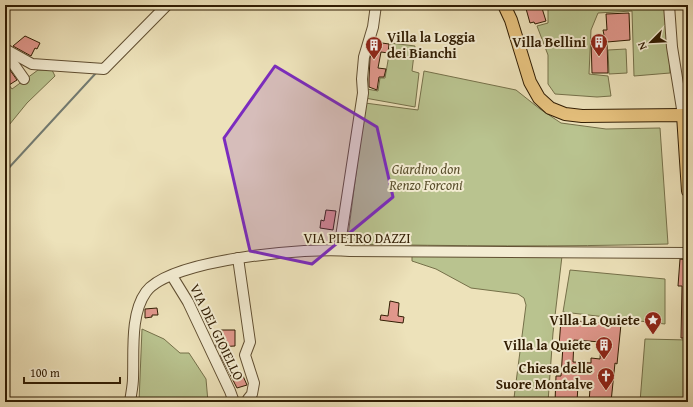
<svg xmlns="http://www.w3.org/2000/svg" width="693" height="407" font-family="'Gentium Book Plus',serif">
<rect width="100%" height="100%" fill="#ede2ba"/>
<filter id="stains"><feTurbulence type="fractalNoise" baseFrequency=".005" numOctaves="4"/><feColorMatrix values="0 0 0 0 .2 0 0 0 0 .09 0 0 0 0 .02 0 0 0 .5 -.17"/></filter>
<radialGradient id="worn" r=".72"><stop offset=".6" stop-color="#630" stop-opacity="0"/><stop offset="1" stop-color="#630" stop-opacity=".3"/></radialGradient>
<g fill="#b9c38f" stroke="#757049">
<path d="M565,5H666L670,73L634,76L632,11L598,13L591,30L589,74L608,76L611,96L597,97L555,94L548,84V55L537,26L548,23V8Z"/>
<path d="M391,43L415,46L412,71L419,73L415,107L365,98L367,89L378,91L380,78H385Z"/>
<path d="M626,49L627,73L609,74L608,50Z"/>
<path d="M38,70H52L55,76L27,103L5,130V80L12,89Z"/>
<path d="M424,71L516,90L540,109L561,123L606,129L660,128L668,244C561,247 454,246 347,244L365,103L418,110Z"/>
<path d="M412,255L562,256L553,333L548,402H517L514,398L526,305L524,298L518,294L471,288L436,269L412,261Z"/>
<path d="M570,270L665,279V324L563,312Z"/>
<path d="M142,329L164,339L180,353H189L206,379L208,402H139Z"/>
<path d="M645,339L688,340V402H640Z"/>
</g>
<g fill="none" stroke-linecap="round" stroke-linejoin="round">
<path stroke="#737b71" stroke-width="2" d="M5,172L96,73"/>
</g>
<g fill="#e1988d" stroke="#311d03" fill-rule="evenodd">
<path d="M525,5H541L546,21L535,24L534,22L530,23Z"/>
<path d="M629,13L630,40L607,42L608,73H592L591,40L599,39V35H604L603,30H607L606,14Z"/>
<path d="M25,36L40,43L37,49L35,48L31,56L13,46Z"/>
<path d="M375,42L389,44L388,53L381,52L378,68L386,69L384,77H379L377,90L369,87V79L370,58Z"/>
<path d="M5,63L17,80L9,85L5,79Z"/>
<path d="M326,210L336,211L333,230L320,228L321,220L324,221Z"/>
<path d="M680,259L688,260V338H681L682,286H678Z"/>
<path d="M390,301L399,303L398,316L404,317L403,323L380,320L381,315L388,316Z"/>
<path d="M157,308L158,315H152V317L145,318V309Z"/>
<path d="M561,320L621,324L617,364L615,363L611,402H589L590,389H587V386L578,385L577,402H555L556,376H561L563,346H559ZM574,340L601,342L600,359L591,358V363L573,362Z"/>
<path d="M216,330H235V346L216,347Z"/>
<path d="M221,354L233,378L243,376L247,385L237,388L220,355Z"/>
</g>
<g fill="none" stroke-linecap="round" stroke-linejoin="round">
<g stroke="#604e31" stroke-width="12">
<g id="minor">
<path d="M669,5L672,47L683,115L688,116"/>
<path d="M5,49L32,64L104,69L167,5"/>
<path d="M5,52L24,79"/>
<path d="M339,250L363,93L362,79L364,57L373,27L376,5"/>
<path d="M238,258L250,342L245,355L254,383L252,394L248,399"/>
<path d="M172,276L188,302L230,391L234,402"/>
<path d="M130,402C131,394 133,386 133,378C134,352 130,314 146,292C170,259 309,247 350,251L688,253"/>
</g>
</g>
<g stroke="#311d03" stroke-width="14">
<path id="major" d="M504,5L511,20L530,82L539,98L550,108L565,114L582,116L683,115L688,191"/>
</g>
<use href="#minor" stroke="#f3ecd2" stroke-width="10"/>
<use href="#major" stroke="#e6c17d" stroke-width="12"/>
</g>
<path fill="#7b2cbf" fill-opacity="0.2" stroke="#7b2cbf" stroke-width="3" stroke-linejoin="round" d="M275,66L377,127L393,197L312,264L250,251L224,138Z"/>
<defs>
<g id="building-pin" transform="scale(0.9)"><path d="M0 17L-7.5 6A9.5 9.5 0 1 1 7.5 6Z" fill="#8f2418" stroke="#f3ecd2"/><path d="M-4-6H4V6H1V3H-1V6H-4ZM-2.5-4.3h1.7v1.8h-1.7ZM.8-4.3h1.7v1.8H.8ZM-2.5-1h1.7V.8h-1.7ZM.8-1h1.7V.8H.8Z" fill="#fff"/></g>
<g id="sight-pin" transform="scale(0.9)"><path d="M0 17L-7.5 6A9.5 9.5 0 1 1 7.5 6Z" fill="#8f2418" stroke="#f3ecd2"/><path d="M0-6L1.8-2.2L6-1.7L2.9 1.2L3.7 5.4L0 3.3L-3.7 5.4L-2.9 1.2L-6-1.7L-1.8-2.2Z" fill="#fff"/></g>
<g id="church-pin" transform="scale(0.9)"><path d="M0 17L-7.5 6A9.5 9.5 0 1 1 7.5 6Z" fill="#8f2418" stroke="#f3ecd2"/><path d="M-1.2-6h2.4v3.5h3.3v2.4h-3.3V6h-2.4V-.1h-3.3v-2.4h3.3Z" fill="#fff"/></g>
</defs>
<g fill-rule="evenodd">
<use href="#building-pin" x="599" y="42"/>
<use href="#building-pin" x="374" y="45"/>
<use href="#sight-pin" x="653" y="320"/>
<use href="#building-pin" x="604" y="345"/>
<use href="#church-pin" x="606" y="376"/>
</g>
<g text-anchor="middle" stroke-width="4" stroke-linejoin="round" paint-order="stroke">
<g font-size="14" font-weight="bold" fill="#311d03" stroke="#f3ecd2" text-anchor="end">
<text x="387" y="42" text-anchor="start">Villa la Loggia<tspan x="387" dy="16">dei Bianchi</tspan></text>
<text x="586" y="47">Villa Bellini</text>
<text x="640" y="325">Villa La Quiete</text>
<text x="591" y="350">Villa la Quiete</text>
<text x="593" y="373">Chiesa delle<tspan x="593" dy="16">Suore Montalve</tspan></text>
</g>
<g font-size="14" font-style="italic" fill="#5a4f2d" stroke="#f3ecd2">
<text x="426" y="174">Giardino don<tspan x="426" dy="16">Renzo Forconi</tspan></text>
</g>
<g font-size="14" fill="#311d03" stroke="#f3ecd2">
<text x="357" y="243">VIA PIETRO DAZZI</text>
<text transform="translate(217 332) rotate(64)" y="5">VIA DEL GIOIELLO</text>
</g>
</g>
<rect width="693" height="407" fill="none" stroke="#ede2ba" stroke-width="20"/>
<rect x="6" y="6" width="681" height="395" fill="none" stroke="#311d03" stroke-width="2"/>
<rect x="10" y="10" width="673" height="387" fill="none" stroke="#311d03"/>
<g transform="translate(651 42) rotate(246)" stroke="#f3ecd2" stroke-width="3" paint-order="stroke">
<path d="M0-3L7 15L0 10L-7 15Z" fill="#311d03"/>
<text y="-6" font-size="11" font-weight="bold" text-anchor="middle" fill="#311d03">N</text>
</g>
<path d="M24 377v6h96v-6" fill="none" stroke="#311d03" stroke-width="2"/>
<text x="30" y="377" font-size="12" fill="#311d03" stroke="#f3ecd2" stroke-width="3" paint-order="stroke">100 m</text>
<rect width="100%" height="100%" filter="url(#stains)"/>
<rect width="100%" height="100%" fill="url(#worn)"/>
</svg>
